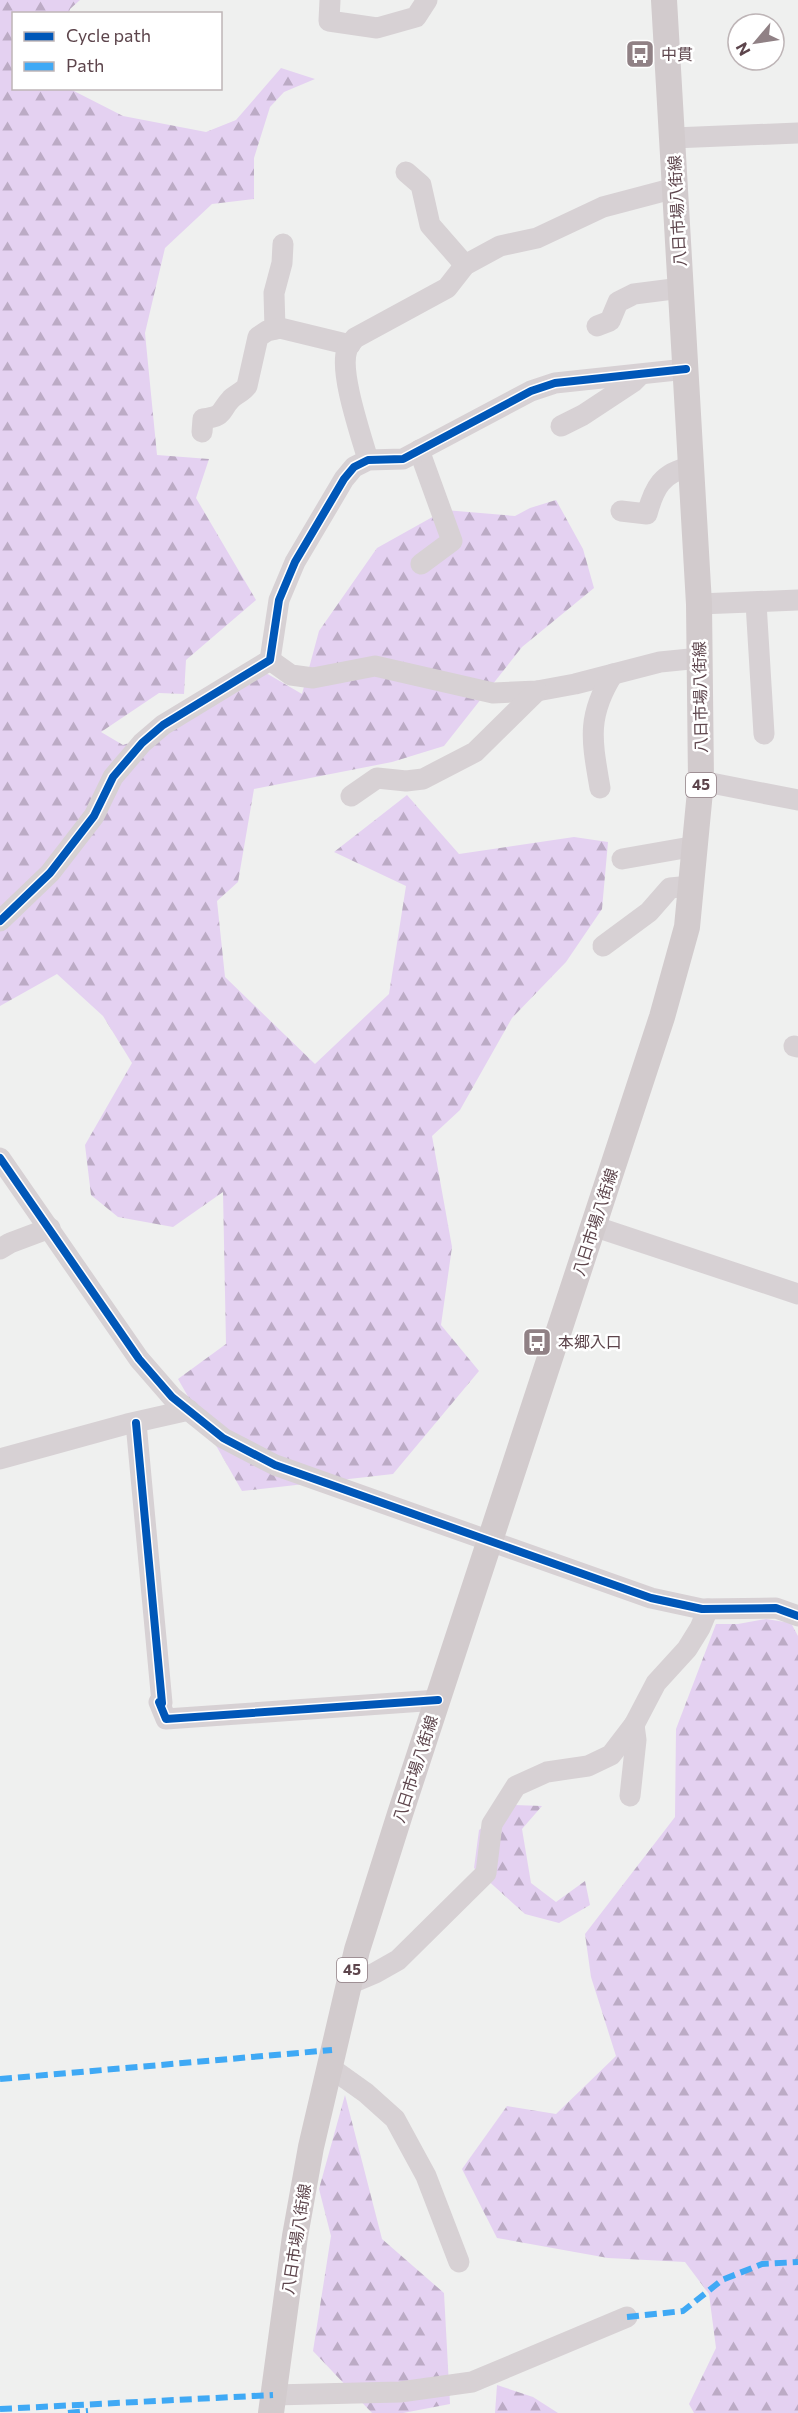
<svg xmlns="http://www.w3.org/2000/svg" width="798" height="2413" font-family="Commissioner,'Noto Sans JP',sans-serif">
<defs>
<pattern id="forest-firs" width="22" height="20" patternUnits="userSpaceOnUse" patternTransform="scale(1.5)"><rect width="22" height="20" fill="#e4d1f1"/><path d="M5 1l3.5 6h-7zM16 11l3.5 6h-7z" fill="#bcabc5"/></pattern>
</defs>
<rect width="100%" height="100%" fill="#eff0ef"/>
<g fill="url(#forest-firs)">
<path d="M0,0H80L70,9L69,13L14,14V88L70,89L123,116L206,132L236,120L281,68L315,79L284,92L270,107L254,158V199L212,204L165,248L145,333L157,455L209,459L196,498L256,600L186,660L184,694L159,693L101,732L123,745L175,728L266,673L302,694L319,631L377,548L445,510L515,516L530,508L556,500L583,549L594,588L522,647L444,746L392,762L254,789L238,882L217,901L225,977L315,1064L389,994L406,886L334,852L407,795L459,854L574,837L608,842L602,909L566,962L512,1018L460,1110L432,1136L452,1247L441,1325L479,1371L393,1474L242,1491L178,1379L226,1344L223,1192L173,1227L118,1217L91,1195L85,1145L132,1063L103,1016L57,974L0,1006Z"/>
<path d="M766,1619L791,1623L798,1636V2413H694L689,2404L716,2348L709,2294L685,2262L608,2258L497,2238L462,2169L507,2106L556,2114L616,2056L591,1977L585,1934L675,1817L676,1729L716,1624H738Z"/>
<path d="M514,1805L542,1806L522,1829L531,1883L556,1902L585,1881L590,1905L559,1923L525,1914L474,1868L479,1830Z"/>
<path d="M345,2095L382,2239L444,2293L450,2404L403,2413H372L313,2351L331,2236L319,2189Z"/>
<path d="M497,2385L533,2397L558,2413H495Z"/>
</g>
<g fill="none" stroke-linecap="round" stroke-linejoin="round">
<g stroke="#d7d1d4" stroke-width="21">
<path d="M330,0L329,21L377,28L416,17L427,0"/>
<path d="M673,138L798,133"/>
<path d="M406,172L421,185L430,225L465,265"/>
<path d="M597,326L610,321L618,302L634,294L681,288"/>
<path d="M275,329L274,293L282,263L283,244"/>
<path d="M561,426L583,415L633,382L640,375"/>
<path d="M202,432L203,419C225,416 219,412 231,399C236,394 243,392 247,386L258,337L267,331L280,328L350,345"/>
<path d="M419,450L452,541L421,564"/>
<path d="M368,460C361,435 339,372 347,350C348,346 352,342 355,338L447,288L465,265L500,246L537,238L603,207L675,188"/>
<path d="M621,511L647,514C654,488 662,472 691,467"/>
<path d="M756,603L764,734"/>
<path d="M699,604L798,600"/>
<path d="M270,660L291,675L313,678L375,666L493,693L537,691L575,684L660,662L700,658"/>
<path d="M701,781L798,800"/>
<path d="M600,788C592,741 586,717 613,674"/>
<path d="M351,796L377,778L406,781L423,779L475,752L537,691"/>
<path d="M622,859L696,846"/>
<path d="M0,921L50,873L94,816L113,777L142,743L163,725L270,660L279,600L295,562L344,479L354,467L368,460L403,459L531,391L555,383L686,369"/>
<path d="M603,946L649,912L670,888L691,886"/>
<path d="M794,1046L798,1047"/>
<path d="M0,1158L139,1359L172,1397L223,1438L275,1465L651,1598L702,1609L776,1608L798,1616"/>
<path d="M593,1226L798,1294"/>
<path d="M0,1249L10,1243L50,1228"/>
<path d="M136,1423L162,1703L159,1702L166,1719L438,1700"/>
<path d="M0,1459L127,1424L189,1410"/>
<path d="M630,1796L636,1740L634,1725"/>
<path d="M349,1984L375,1973L398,1960L486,1873L492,1824L516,1786L547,1772L588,1766L611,1755L634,1725L656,1683L687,1649L700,1628L708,1609"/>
<path d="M328,2070L338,2073L366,2093L395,2119L426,2176L459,2262"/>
<path d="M273,2395L400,2392L472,2382L627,2317"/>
</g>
<path stroke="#d2cbcd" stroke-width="26" d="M271,2413L295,2236L311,2147L357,1950L400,1814L662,1017L687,927L701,781L699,604L664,0"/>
<g stroke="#3fa9f5" stroke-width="6" stroke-dasharray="12 6" stroke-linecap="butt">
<path d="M0,2079L332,2050"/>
<path d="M627,2317L683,2311L722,2280L762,2264L798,2262"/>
<path d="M0,2409L273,2395"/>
<path d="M68,2413L88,2411"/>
</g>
<g stroke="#fff" stroke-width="11">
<g id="cycleway">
<path d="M0,921L50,873L94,816L113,777L142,743L163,725L270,660L279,600L295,562L344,479L354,467L368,460L403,459L531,391L555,383L686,369"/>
<path d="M0,1158L139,1359L172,1397L223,1438L275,1465L651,1598L702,1609L776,1608L798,1616"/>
<path d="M136,1423L162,1703L159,1702L166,1719L438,1700"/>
</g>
</g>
<use href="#cycleway" stroke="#0057b8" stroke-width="8"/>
</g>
<defs>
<g id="bus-square" transform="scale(1.5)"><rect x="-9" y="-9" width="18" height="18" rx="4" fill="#908185" stroke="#fff"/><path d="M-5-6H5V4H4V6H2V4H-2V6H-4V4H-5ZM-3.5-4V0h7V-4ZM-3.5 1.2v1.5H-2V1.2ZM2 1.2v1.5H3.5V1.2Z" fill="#fff"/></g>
</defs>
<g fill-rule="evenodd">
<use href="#bus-square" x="640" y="54"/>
<use href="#bus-square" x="537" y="1342"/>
</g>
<g text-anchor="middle" stroke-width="5" stroke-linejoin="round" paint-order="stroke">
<g fill="#fff" stroke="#8e7d82" stroke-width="1.5">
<rect x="686" y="773" width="30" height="24" rx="4.5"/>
<rect x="337" y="1958" width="30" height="24" rx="4.5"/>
</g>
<g font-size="15" font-weight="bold" fill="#5d454c">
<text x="701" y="790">45</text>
<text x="352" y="1975">45</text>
</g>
<g font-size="16" fill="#5d454c" stroke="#fff" text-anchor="start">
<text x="661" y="60">中貫</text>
<text x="558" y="1348">本郷入口</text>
</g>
<g font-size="16" fill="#5d454c" stroke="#fff">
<text transform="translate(677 211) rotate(-93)" y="6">八日市場八街線</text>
<text transform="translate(700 697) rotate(-91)" y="6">八日市場八街線</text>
<text transform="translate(595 1222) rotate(-72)" y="6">八日市場八街線</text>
<text transform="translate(415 1769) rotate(-72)" y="6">八日市場八街線</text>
<text transform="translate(296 2239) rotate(-81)" y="6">八日市場八街線</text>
</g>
</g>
<rect x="12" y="12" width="210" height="78" fill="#ffffff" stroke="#beb5b7" stroke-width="1.5"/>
<rect x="24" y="32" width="30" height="9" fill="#0057b8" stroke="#beb5b7" stroke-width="1.5"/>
<text x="66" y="42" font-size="18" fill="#5d454c">Cycle path</text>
<rect x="24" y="62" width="30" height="9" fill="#3fa9f5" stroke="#beb5b7" stroke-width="1.5"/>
<text x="66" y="72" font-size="18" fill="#5d454c">Path</text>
<g transform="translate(756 42) rotate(241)"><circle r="28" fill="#ffffff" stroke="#beb5b7" stroke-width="1.5"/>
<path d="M0-4.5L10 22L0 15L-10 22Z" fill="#908185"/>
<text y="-9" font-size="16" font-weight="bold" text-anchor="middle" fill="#5d454c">N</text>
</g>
</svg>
